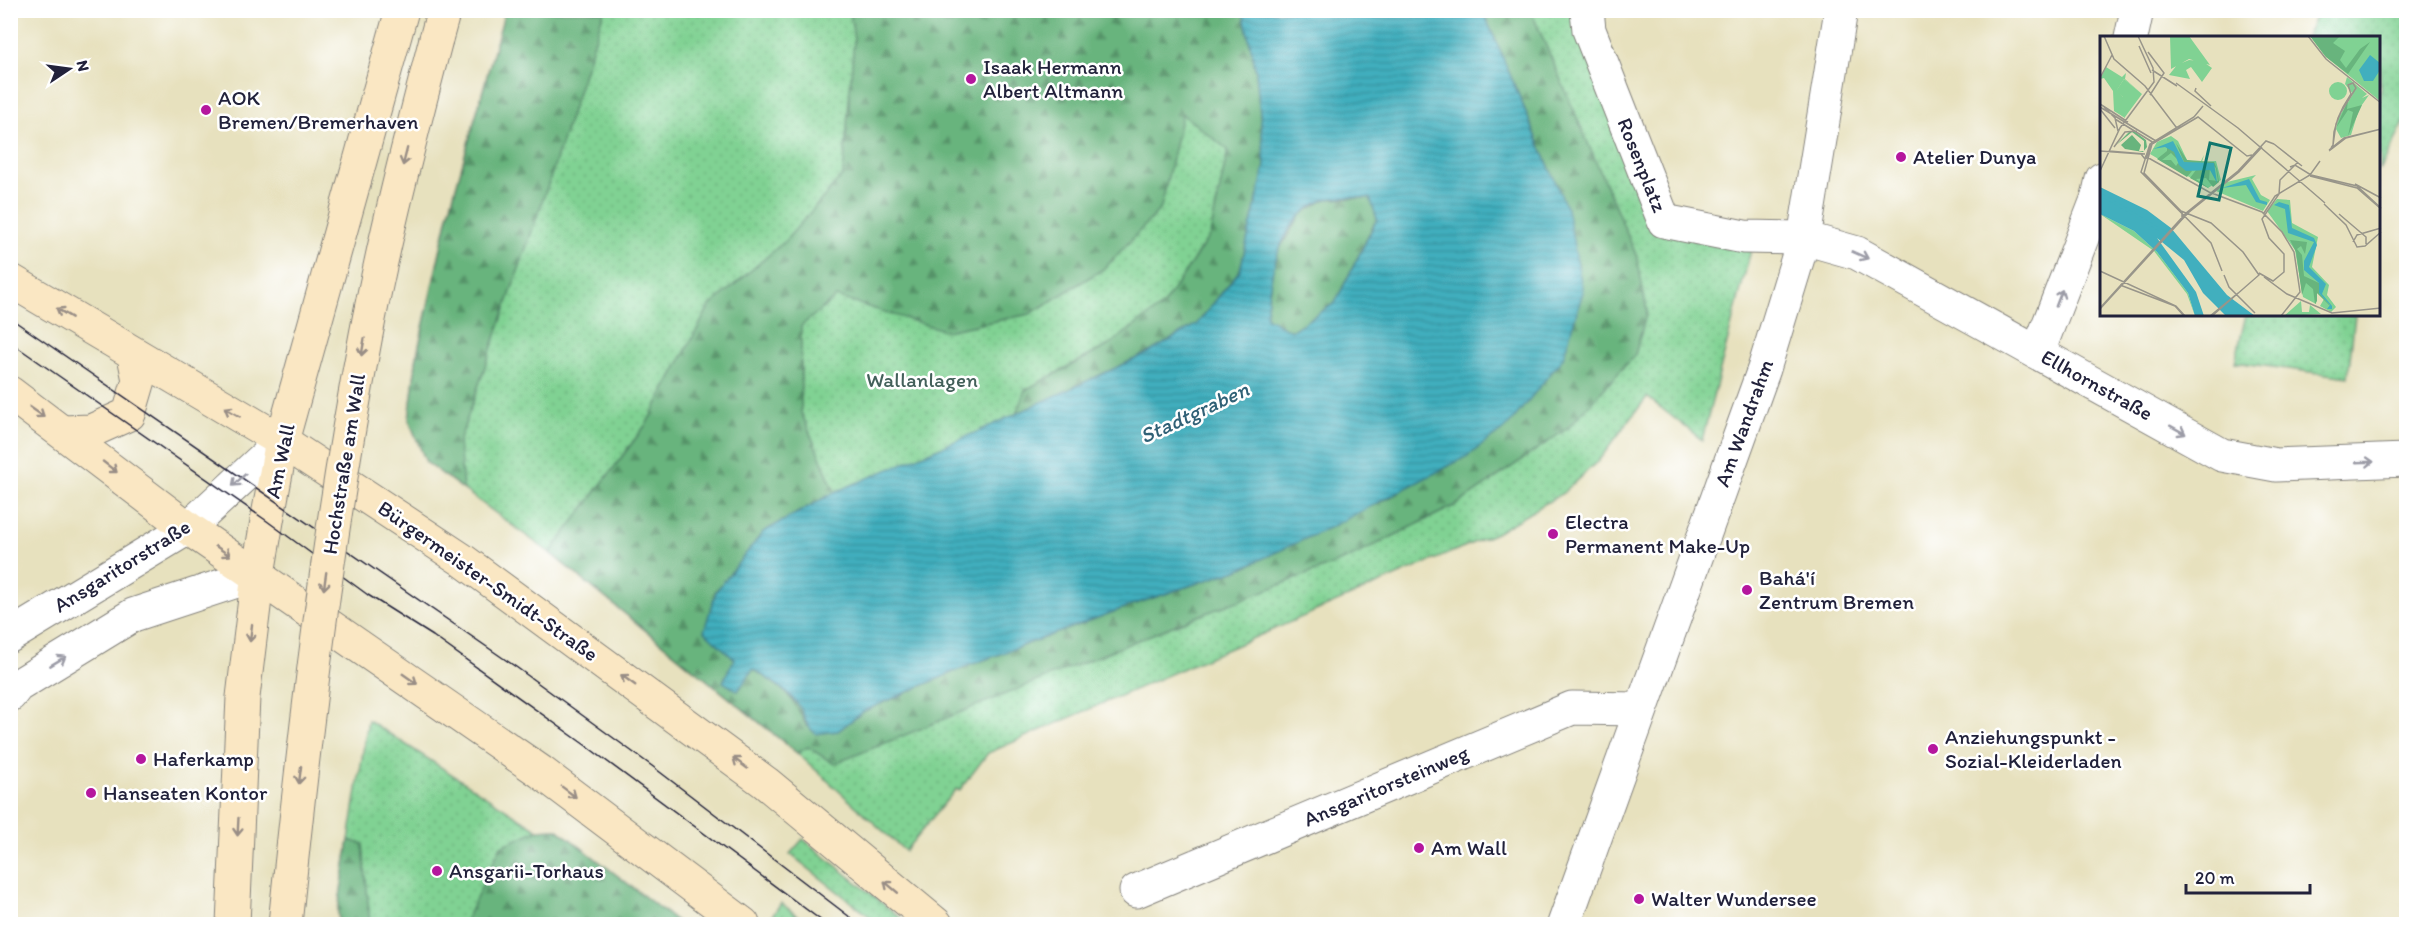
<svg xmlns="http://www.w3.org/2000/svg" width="2417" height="935" font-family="Itim,sans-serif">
<defs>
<pattern id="green-dots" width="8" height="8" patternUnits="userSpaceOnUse" patternTransform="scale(1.5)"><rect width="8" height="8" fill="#80d293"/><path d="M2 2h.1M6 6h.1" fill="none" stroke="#6eb480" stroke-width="1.8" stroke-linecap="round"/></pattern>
<pattern id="forest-firs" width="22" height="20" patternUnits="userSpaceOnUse" patternTransform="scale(1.5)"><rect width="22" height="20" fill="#68b47d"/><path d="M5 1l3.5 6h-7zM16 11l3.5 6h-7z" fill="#559268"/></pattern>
<pattern id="water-rules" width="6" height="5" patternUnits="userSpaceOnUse" patternTransform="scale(1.5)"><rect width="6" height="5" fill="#41afbe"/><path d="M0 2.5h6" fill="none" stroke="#368e9c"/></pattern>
</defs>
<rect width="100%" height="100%" fill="#fff"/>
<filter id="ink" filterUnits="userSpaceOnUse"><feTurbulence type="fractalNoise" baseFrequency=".0167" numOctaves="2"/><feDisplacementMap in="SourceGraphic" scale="12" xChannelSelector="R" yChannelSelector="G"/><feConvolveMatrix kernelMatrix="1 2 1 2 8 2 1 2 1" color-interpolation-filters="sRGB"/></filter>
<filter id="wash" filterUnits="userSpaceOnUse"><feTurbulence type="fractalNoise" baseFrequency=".008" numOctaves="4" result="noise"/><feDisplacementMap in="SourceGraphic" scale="24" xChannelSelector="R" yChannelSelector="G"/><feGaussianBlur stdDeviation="1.35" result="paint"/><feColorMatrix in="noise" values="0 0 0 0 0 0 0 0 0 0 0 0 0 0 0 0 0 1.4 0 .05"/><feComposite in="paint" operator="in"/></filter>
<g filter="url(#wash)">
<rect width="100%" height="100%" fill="#e7e1be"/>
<g fill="url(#green-dots)" stroke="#517a67" stroke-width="1.5">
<path d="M505,11H1605L1603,29L1672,229L1752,246L1702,440L1647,397L1599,460L1563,493L1496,533L988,753L959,791L956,789L905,851L797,753L550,553L426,462L409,420L417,355L448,216Z"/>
<path d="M2318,11H2406V119L2380,171V38L2306,37Z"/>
<path d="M2246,315H2355L2348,377L2235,362Z"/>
<path d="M368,720L538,830L557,829L680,924H339L338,910Z"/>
<path d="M803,839L908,924H879L790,854Z"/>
<path d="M781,903L808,924H775L769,920Z"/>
</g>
<g fill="url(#forest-firs)" stroke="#456b5c" stroke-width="1.5">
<path d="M505,11H604L551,176L459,442L463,489L426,462L409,420L417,355L448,216Z"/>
<path d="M850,11H1243L1256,72L1265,166L1240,270L1197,324L1150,352L1016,414L1025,390L1107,346L1163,305L1210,235L1228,150L1182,114L1161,208L1105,268L1030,314L946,331L836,297L801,326V412L835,492L763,532L734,659L723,681L738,691L753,669C779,686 795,695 806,726L838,731L864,711L965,667L1132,605L1240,569L1399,493L1567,209L1483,11H1531L1637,257L1647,311L1635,355L1568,428L1458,504L1347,559L1165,629L834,764L808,747L797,753L550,553L647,423L709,307L786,240L843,175L854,40Z"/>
<path d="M1371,198L1377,218L1335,303L1291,331L1265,317L1275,256L1301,214L1326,199Z"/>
<path d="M557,829L680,924H464L501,846L538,830Z"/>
<path d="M349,840L363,844L370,924H339L338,910Z"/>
</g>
<path fill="url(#water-rules)" stroke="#32687c" stroke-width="1.5" fill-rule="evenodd" d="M1243,11H1483L1567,209L1583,292L1563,358L1508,426L1466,457L1331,527L1240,569L1132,605L965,667L864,711L838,731L816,734C802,723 806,713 796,702C784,688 768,679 753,669L738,691L723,682L734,659L704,631L716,591L763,532L835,492L979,431L1150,352L1197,324L1240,270L1265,166L1256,72ZM1370,198L1377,219L1335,303L1291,331L1266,317C1270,274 1278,219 1324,200C1336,195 1357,198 1370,198Z"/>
</g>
<g filter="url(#ink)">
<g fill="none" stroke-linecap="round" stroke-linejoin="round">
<g stroke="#84827c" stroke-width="35">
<g id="street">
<path d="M1587,10L1589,30L1664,221L1744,237L1804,238L1857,253L2222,455L2276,465L2406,460"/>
<path d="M2131,38L2137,10"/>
<path d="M2038,352L2098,197L2102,179"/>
<path d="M10,636L188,528L282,441"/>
<path d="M10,695L17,686L133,615L258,574"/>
<path d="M1136,891L1572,708L1640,709"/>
<path d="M1564,924L1764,369L1804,238L1841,10"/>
</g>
</g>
<g stroke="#84827c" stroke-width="35">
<g id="secondary">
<path d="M436,39L444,10"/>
<path d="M10,280L282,441L461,559L766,783L936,924"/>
<path d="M10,393L188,528L541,772L743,924"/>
<path d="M63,432L91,431L129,414L139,380L134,356"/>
<path d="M233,924L243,697L258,574L267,521L282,441L402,10"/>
</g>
</g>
<use href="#street" stroke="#fff" stroke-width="33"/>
<use href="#secondary" stroke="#fae7c3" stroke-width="33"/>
<g stroke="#22223b" stroke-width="1.5">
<path d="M10,318L516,667L652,766L859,924"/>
<path d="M10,342L267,521L368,595L433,636L585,745L826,924"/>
</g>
<g stroke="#84827c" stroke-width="35" stroke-linecap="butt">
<path id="secondary-bridge" d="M285,924C305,729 328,533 365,340C384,239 410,139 436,39"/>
</g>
<use href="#secondary-bridge" stroke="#fae7c3" stroke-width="33"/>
</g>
<defs><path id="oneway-shaft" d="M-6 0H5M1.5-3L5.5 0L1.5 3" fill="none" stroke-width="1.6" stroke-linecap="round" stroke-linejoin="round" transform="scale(1.5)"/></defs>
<g stroke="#998e86">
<use href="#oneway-shaft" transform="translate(405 157) rotate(104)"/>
<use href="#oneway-shaft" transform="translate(64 313) rotate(-149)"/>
<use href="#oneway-shaft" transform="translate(363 347) rotate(100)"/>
<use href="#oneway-shaft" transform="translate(37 412) rotate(35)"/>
<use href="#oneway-shaft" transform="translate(232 412) rotate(-150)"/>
<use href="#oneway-shaft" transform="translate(110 467) rotate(38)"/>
<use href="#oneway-shaft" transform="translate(223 551) rotate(34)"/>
<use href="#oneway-shaft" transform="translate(325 581) rotate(98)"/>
<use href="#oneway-shaft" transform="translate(251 633) rotate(97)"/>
<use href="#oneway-shaft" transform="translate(410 679) rotate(35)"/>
<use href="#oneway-shaft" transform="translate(628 680) rotate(-144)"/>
<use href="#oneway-shaft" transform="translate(740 763) rotate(-143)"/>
<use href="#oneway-shaft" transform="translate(300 775) rotate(97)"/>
<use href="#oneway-shaft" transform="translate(569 792) rotate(37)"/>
<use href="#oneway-shaft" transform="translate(238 827) rotate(93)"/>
<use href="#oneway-shaft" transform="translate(891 887) rotate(-140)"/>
</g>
<g stroke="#9c9ca7">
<use href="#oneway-shaft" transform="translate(1860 255) rotate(24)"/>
<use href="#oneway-shaft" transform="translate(2059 298) rotate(-69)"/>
<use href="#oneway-shaft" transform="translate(2178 430) rotate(29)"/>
<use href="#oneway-shaft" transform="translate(2365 462) rotate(-2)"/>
<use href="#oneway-shaft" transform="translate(239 480) rotate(138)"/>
<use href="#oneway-shaft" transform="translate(58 661) rotate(-31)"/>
</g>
</g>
<g fill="#b5179e" stroke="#fff" stroke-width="2">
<circle cx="971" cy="79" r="6"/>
<circle cx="206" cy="110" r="6"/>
<circle cx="1901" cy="157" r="6"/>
<circle cx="1553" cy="534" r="6"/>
<circle cx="1747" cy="590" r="6"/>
<circle cx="1933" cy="749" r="6"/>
<circle cx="141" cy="759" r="6"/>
<circle cx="91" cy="793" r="6"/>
<circle cx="1419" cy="848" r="6"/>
<circle cx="437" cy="871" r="6"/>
<circle cx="1639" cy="899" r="6"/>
</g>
<g text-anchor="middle" stroke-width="5" stroke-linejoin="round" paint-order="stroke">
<g font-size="21" fill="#22223b" stroke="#fff" text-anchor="start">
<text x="983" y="74">Isaak Hermann<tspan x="983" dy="24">Albert Altmann</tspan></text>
<text x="218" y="105">AOK<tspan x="218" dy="24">Bremen/Bremerhaven</tspan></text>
<text x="1913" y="164">Atelier Dunya</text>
<text x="1565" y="529">Electra<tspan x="1565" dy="24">Permanent Make-Up</tspan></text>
<text x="1759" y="585">Bahá'í<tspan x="1759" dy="24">Zentrum Bremen</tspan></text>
<text x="1945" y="744">Anziehungspunkt -<tspan x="1945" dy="24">Sozial-Kleiderladen</tspan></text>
<text x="153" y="766">Haferkamp</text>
<text x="103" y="800">Hanseaten Kontor</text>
<text x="1431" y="855">Am Wall</text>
<text x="449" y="878">Ansgarii-Torhaus</text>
<text x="1651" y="906">Walter Wundersee</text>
</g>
<g font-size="21" fill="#22223b" stroke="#fff">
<text transform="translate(1642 165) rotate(68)" y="7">Rosenplatz</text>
<text transform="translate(2097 385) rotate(29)" y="7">Ellhornstraße</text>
<text transform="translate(1744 423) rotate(-70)" y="7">Am Wandrahm</text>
<text transform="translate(280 461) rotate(-78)" y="7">Am Wall</text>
<text transform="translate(344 464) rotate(-81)" y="7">Hochstraße am Wall</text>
<text transform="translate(122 566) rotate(-32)" y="7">Ansgaritorstraße</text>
<text transform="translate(488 581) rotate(35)" y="7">Bürgermeister-Smidt-Straße</text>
<text transform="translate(1386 786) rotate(-23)" y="7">Ansgaritorsteinweg</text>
</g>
<g font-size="21" fill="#43605a" stroke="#fff">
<text x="922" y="387">Wallanlagen</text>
</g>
<g font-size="22" font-style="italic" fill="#306176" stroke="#fff">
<text transform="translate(1194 412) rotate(-25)" y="8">Stadtgraben</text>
</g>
</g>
<g transform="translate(2100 36)">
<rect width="280" height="280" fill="#e7e1be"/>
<path d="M70,0H89L110,29L89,23L71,33ZM210,0H280V65L225,20ZM89,24L102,25L112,32L102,46L91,31L86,34L90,43L69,39L77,29ZM6,31L22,41L26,37L25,43L41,57L24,43L17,54L23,61L25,82L14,75L13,55L4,42L0,43ZM247,41L267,58L262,62L269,59L259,73L251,99L241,102L236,93L238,82L253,58L245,48ZM71,100L78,105L87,124L100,127L104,119L102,126L116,125L121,144L108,152L50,118L57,106ZM156,139L152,143L161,159L170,164L163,175L116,155L127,146ZM177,163L190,164L192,187L218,201L212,231L229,249L227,259L236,271L231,276L220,270L224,263L217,257L216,268L203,261L195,214L167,175ZM0,178L34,195L57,216L88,257L95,280L87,258L54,215ZM201,265L202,276H209L210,269L221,278L184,280Z" fill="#80d293"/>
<path d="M210,0H240L233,7L245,15L240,24L246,32L260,13L270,6L248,38L226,21ZM248,64L247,73L262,69L248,100L253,76L248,74L236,92ZM30,95H34L46,104L47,111L43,116L25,113L21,109L32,99L41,109L39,115H44V105L32,96L15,110ZM76,107L87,124L114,126L117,133L119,146L113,151L106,142L96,143L110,153L90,142L96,134L110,131L109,144L118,145L116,132L111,127L95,129L84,126ZM73,108L77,123L71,117L62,124H71L76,130L78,127L92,135L87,141L57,123L67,115V109ZM190,204L207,206L205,218L201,210L197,213L202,219L204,240L219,247V257L229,268L230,270L217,257V265L215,268L213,253L206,247L202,259L196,216Z" fill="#68b47d"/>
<path d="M24,43L42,58L25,81L19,76L23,61L16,55ZM229 55a9 9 0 1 1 18 0a9 9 0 1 1-18 0Z" fill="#80d293"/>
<path d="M270,19L280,27V34L273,45H264L259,34ZM73,105L84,126L114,127L117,147L110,134L86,135L79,129L74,116L65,111L53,113ZM149,143L160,164L167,166V169L156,166L146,149L122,152ZM0,151L47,174L71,192L127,259L155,280H126L103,257L84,224L57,202L96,256L104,280H95L88,257L57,216L34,195L0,178ZM179,166L189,169L192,192L214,202L217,209L209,231L226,248L222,258L232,270V273H227L230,269L219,257V247L204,234V225L214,206L188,197L185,173L174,169Z" fill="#41afbe"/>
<path fill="none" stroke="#41afbe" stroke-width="3" d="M0,158L67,198M70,201L113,252L117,251"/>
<path fill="none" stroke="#98958a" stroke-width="1.5" d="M4,0L14,23L45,50L76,91H81M208,0L226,23L281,67M39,10L51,37M48,16L64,37L50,59M52,34L77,50M0,42L12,19M76,47L138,92L225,167M96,52L95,55L111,70M0,68L28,86M103,70L94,81L50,108L41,136L111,207L122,235M0,71L56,105M4,71L15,82L18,95M0,73L15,92M15,83L54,107M174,108L202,130M14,111L25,96L37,95M231,112L233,109L234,96L238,82L243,71L251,58L248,49L253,47L256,52L241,76L236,88L233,109L232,112M229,114L244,102L281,93M0,115L41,118L45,123M9,115L45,118M229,115L246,102L281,93M45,120L109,156L162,176L182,196L194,216L200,256L181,280M46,123L52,106M190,131L195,129L211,139L257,150L281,172M0,135L20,92L54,46L53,32L38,0M210,140L257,152L281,173M255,148L281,162M224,168L246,189L257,211L265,210L281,196M81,175L111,187L143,216L159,239L112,280M164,177L175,160L210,139L220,125M239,178L266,201V208M82,182V176L44,137L52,108L98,81L147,120L152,119M253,206L257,199L281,192M0,235L76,270L85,280M159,237L173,245L184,236V218L169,202L162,183L179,158L180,144L198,126M124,239L129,251L155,277M164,241L187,258L232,277L281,272M20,249L75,270L84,280M0,272L86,177L138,135L166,105L174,108M0,273L88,177L139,136L162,111M110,280L138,257"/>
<path fill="#0f766e" fill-opacity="0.15" stroke="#0f766e" stroke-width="3" d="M110,107L131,112L119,164L98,160Z"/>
<rect width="280" height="280" fill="none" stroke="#22223b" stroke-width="3"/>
</g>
<rect width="2417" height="935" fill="none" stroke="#fff" stroke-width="36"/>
<g transform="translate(69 69) rotate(77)" stroke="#ffffff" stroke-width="4.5" paint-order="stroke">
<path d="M0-4.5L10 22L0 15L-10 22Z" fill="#22223b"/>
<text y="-9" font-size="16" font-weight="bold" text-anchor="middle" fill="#22223b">N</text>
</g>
<path d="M2186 884v9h124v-9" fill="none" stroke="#22223b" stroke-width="3"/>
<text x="2195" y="884" font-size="18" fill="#22223b" stroke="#ffffff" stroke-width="4.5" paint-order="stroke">20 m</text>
</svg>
